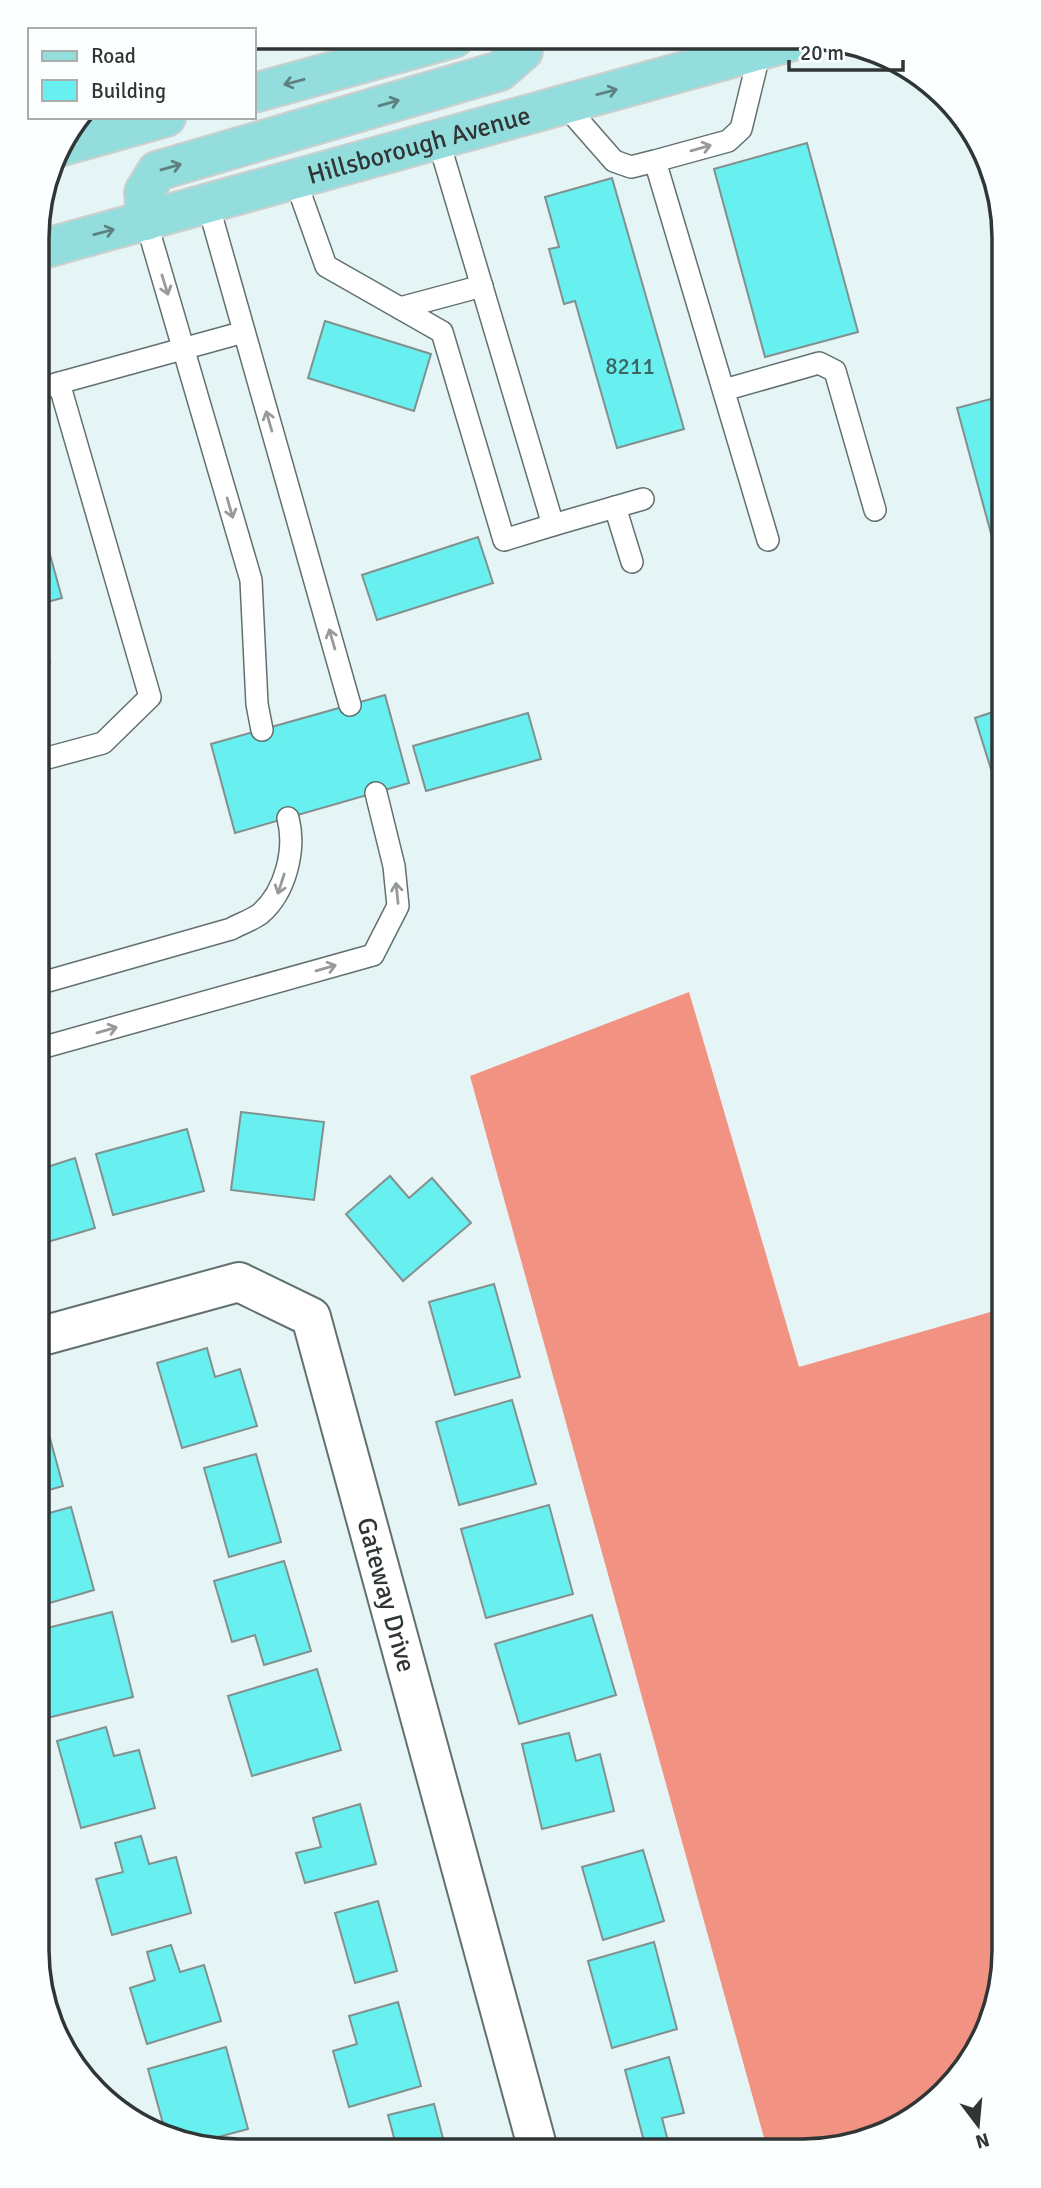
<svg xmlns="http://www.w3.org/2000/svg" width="1041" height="2188" font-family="Signika,sans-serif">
<rect width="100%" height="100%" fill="#e5f4f4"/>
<path fill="#f19283" d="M689,992L799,1367L1001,1309L1004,1964L962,2073L915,2117L856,2144L766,2145L470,1076Z"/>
<g fill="#68efef" stroke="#829190" stroke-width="2">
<path d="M807,143L858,332L765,357L714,169Z"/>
<path d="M612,178L684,429L617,448L575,301L564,304L549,249L559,247L545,197Z"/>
<path d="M325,321L431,354L414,411L308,378Z"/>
<path d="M998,397L999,563L957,408Z"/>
<path d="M39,515L62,598L40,604Z"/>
<path d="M478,537L493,583L377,620L362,575Z"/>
<path d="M40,627L50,662L40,665Z"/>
<path d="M385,695L409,783L235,833L211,744Z"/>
<path d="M999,710L1000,798L975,718Z"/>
<path d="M528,713L541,759L426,791L413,746Z"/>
<path d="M241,1112L324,1122L314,1200L231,1190Z"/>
<path d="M187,1129L204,1191L113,1215L96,1154Z"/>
<path d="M75,1158L95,1228L41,1244V1169Z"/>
<path d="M390,1176L409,1198L432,1178L471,1223L403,1281L346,1214Z"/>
<path d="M494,1284L520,1377L455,1395L429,1302Z"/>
<path d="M207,1348L215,1377L240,1369L257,1426L182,1448L157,1363Z"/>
<path d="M512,1400L536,1484L459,1505L436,1422Z"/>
<path d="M42,1409L63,1486L42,1492Z"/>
<path d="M256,1454L281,1542L229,1557L204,1468Z"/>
<path d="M549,1505L573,1594L486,1618L461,1529Z"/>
<path d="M71,1507L94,1590L43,1605L42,1515Z"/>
<path d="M284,1561L311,1651L264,1665L255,1635L232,1642L214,1581Z"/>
<path d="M112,1612L133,1697L47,1718L43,1700V1629Z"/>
<path d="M592,1615L616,1695L519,1724L495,1644Z"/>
<path d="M317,1669L341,1750L252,1776L228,1696Z"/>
<path d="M106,1727L114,1756L139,1750L155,1808L81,1828L57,1741Z"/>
<path d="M569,1733L576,1761L600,1754L614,1811L542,1829L522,1744Z"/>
<path d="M360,1804L376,1864L305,1883L296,1853L321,1847L313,1818Z"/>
<path d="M141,1836L149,1864L176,1857L191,1913L112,1935L96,1879L123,1872L115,1843Z"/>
<path d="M643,1850L664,1921L603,1940L582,1867Z"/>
<path d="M378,1901L397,1971L355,1983L335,1913Z"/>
<path d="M654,1942L677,2029L612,2048L588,1961Z"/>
<path d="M171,1945L180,1972L204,1965L221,2021L147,2044L130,1988L155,1980L147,1952Z"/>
<path d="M398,2002L421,2086L349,2107L333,2051L357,2044L349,2016Z"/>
<path d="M226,2047L248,2129L192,2144L165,2131L148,2069Z"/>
<path d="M669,2057L684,2113L662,2118L669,2145H645L625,2070Z"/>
<path d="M434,2104L445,2146L390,2147L396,2145L388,2115Z"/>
</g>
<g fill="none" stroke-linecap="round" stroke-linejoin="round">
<g stroke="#62706f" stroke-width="24">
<g id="lane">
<path d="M564,104L614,161L631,167L655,161L728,141L741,129L760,51"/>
<path d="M438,139L553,525L643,499"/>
<path d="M655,161L768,540"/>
<path d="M295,179L326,266L442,332L504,540L553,525"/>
<path d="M208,204L350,705"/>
<path d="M146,221L251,580L257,704L262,730"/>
<path d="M400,308L482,286"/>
<path d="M59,383L244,332"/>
<path d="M39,389L59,383L150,697L103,743L40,760"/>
<path d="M724,390L819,363L835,371L875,510"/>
<path d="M615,507L632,562"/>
<path d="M41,983L231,929C240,924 252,920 260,914C286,892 296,849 288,818"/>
<path d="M41,1048L373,955L398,906L394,866L376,793"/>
</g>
</g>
<g stroke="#62706f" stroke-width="42">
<g id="street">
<path id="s1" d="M42,1336L239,1282L311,1317L537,2146"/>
</g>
</g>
<g stroke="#cdcfcf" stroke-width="42">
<g id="primary">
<path d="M254,93L454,38"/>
<path d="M59,147L166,117"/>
<path d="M146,221L144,192L157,171L500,71L523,51L524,39"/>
<path id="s2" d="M39,250L797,40"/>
</g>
</g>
<use href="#lane" stroke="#fff" stroke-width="21"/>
<use href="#street" stroke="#fff" stroke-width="38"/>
<use href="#primary" stroke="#94dddd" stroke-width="38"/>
</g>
<defs><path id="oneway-shaft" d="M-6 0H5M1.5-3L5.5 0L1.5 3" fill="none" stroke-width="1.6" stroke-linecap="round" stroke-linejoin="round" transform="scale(1.75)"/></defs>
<g stroke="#5d8181">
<use href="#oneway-shaft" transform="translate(294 82) rotate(165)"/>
<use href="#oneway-shaft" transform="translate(607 92) rotate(-15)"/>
<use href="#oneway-shaft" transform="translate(389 103) rotate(-16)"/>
<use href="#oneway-shaft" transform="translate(171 167) rotate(-16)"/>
<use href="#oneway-shaft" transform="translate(104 232) rotate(-15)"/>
</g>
<g stroke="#989a9a">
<use href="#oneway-shaft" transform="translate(701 148) rotate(-16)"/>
<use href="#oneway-shaft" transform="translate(165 285) rotate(73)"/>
<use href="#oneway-shaft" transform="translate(269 421) rotate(-106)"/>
<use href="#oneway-shaft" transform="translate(230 508) rotate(74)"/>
<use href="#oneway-shaft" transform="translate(332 639) rotate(-106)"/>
<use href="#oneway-shaft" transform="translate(281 884) rotate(108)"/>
<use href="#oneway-shaft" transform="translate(397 893) rotate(-96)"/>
<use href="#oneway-shaft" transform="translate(326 968) rotate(-16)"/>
<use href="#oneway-shaft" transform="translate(107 1030) rotate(-16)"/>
</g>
<g text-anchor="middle" stroke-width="5" stroke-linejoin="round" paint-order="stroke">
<g font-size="23" fill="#3e6464">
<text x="630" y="374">8211</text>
</g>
<g font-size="26" fill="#303635" stroke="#fcffff">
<text dy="9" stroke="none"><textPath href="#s2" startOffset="394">Hillsborough Avenue</textPath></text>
<text dy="9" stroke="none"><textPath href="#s1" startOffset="572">Gateway Drive</textPath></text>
</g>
</g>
<path d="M0 0H1041V2188H0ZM238 49H803A189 189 0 0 1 992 238V1950A189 189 0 0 1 803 2139H238A189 189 0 0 1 49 1950V238A189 189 0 0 1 238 49Z" fill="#fcffff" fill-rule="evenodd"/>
<path fill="none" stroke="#303635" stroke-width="3.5" d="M238 49H803A189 189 0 0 1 992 238V1950A189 189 0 0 1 803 2139H238A189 189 0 0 1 49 1950V238A189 189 0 0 1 238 49Z"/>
<rect x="28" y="28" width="228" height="91" fill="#fcffff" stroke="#aaafae" stroke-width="2"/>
<rect x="42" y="51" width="35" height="10" fill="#94dddd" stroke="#aaafae" stroke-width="2"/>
<text x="91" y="63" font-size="21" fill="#303635">Road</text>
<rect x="42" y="80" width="35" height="21" fill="#68efef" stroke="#aaafae" stroke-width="2"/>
<text x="91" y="98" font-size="21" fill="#303635">Building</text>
<g transform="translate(978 2125) rotate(164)" stroke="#fcffff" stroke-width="5" paint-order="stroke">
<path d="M0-5L12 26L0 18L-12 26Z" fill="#303635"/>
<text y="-10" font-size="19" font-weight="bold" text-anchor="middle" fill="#303635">N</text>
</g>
<path d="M789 60v10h114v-10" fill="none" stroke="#303635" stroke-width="3.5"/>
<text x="800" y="60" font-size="21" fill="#303635" stroke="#fcffff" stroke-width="5" paint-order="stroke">20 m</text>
</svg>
